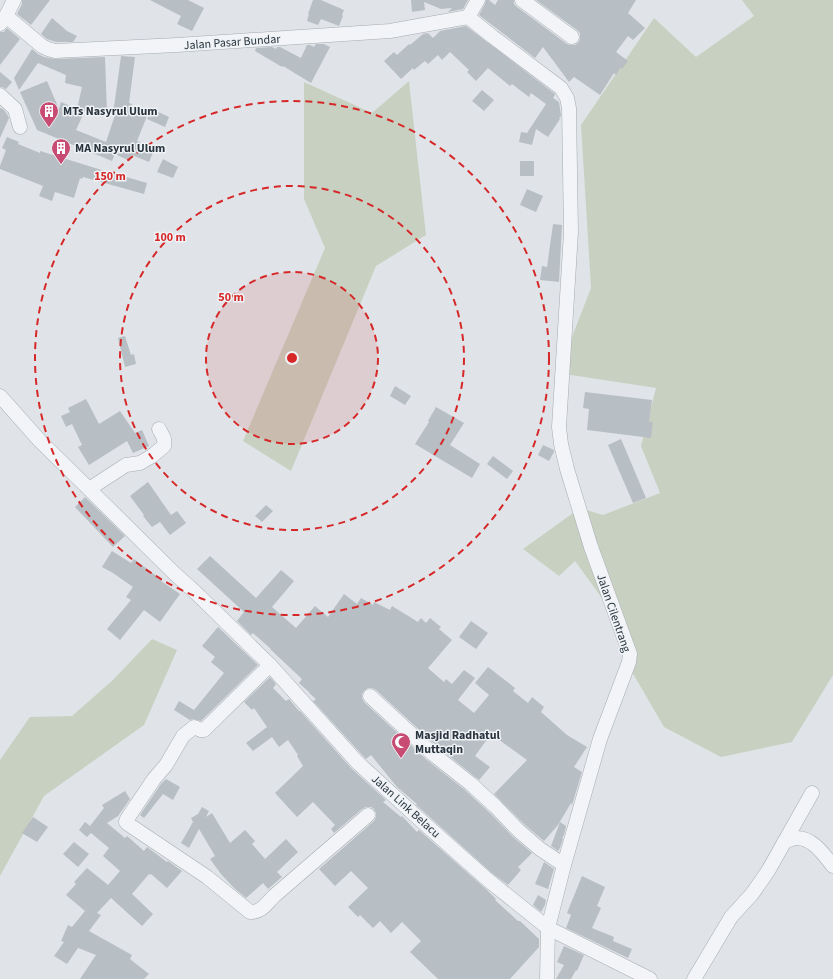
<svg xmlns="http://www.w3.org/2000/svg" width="833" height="979" font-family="'Source Sans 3',sans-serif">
<rect width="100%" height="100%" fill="#e0e4e8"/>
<g fill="#c8d1c1">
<path d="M742,0H833V675L792,742L721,757L664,727L628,665L607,605L575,561L559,576L523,549L580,508L603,515L660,493L641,446L656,388L558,373L591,288L581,125L654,18L696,57L754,16Z"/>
<path d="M409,81L426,235L376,266L291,471L243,441L325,248L304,199V82L372,113Z"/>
<path d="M152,639L177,650L144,725L44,796L0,876V760L30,717L72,716L113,680Z"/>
</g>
<g fill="#b7bec4">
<path d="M22,0H50L31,25L17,14L22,4Z"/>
<path d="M150,0H188L204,8L192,31L177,24L181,16Z"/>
<path d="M313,0H321L344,10L342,15L343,16L339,26L321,19L318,25L307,21L309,14H308Z"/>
<path d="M411,0H468L463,9L448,12L452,8L441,9L424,2L425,10L412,12Z"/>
<path d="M486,0H489L495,5L498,0H514V4L517,7L567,44L571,45H575L579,42L580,38V33L577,30L536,0H636L628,13L645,28L633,40L628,36L616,52L628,61L622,69L621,67L616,75L614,73L600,95L574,77L569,82L543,47L535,58L479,15L485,4Z"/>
<path d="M52,18L67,31L77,36L73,42H56L47,39L41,34Z"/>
<path d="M466,26L555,94V95L553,98L559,102L561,116L559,118L560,119L548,137L536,129L532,145L519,142L521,132L527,133L546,104L531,93L529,97L512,84L510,86L488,68L476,81L467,72L469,70L450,52L442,60L438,55L428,64L425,61L414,70L413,68L401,79L384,61L394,52L397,55L409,44L410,45L423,34L428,33L433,38L440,31Z"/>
<path d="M7,28L20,39L0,65V32H4Z"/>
<path d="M316,44H324L330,47L311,83L283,66L282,67L255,51L256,48L272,47L276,49L277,47H280L301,58L307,45H310L314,47Z"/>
<path d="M32,49L38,54L44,57L55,59L105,57L107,112L87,106L76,130L106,142L115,115L113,114L121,56L135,57L129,103L132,104L130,109L147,116L137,141L155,148L149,162L132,155L130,161L115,154L112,161L37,130L20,92L47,81L59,109L61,102L77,109L82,87L65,83L66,75L38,63L19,90L14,78Z"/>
<path d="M0,72L12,82L6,89L2,87H0Z"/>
<path d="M482,90L494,100L484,111L472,101Z"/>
<path d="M0,108L3,109L7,114L9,118L0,138Z"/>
<path d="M152,109L169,117L165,127L147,119Z"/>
<path d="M7,137L19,142L18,144L40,153V151L105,171H106L147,183L144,194L83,177L82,179L80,178L74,198L55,192L52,201L39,196L43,186L0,169V166L6,150L2,148Z"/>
<path d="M163,159L178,167L173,178L157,172Z"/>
<rect x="520" y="161" width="14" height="15"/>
<path d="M527,189L543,196L536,212L520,205Z"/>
<path d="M553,224L562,225L559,282L540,280L542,266L547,267Z"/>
<path d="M125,336L131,355L134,354L136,364L125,367L118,338Z"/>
<path d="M395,386L411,396L405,405L390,396Z"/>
<path d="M585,392L652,400L649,422H653L651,438L587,430L589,409L583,408Z"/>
<path d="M86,399L99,424L120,411L135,433L142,430L149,446L133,453L127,441L89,465L78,447L82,445L72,424L66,427L61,416L70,412L68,408Z"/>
<path d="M436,407L464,423L450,445L480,464L472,478L415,444L429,422L428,421Z"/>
<path d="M621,439L646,498L633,503L608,445Z"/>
<path d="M543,445L554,450V452L549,461L538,455Z"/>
<path d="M493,456L513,471L507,479L487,464Z"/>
<path d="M148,482L171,515L177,511L186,523L170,535L160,522L152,527L143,516L144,515L130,496Z"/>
<path d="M85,497L125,536L113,547L75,507Z"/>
<path d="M266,505L273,511L262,522L255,516Z"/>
<path d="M112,551L131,563L134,559L162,580L161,581L180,594L160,622L144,610L120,640L107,629L131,600L126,597L133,587L113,573L102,567Z"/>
<path d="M210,556L256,598L281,570L294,581L272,607L296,628L315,606L328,617L344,594L357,604L361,598L373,605L374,602L390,610L392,606L418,622L421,618L426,623L430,618L441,627L439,629L452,640L428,668L429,669L444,682L446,679L452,684L464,670L475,678L458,700L474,713L489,695L475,683L488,667L515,688L513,691L528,703L532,697L544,707L541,712L567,735L587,747L574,767L582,772L572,805L571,803L558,825L544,841L525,825L494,794L527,760L491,734L475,756L490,767L479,780L439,748L376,690L372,688H368L364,691L362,694V698L364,702L427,760L465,790L490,813L513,837L532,853L518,867L521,870L508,885L493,874L423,811L416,805L417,804L397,787L371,755L366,759L363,756L313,701L316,699L309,693H310L299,683L302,679L270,649H271L253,633L251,635L237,621L244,612L197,569Z"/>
<path d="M471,621L488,633L476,649L459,637Z"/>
<path d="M218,627L258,665L201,721L193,719L190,720L174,710L179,701L194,710L224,673L211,662L215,657L202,646Z"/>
<path d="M270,677L276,684L273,688L286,701L289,699L299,711H300L351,768L386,800L383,802L401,817L402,816L417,832L419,830L487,890L496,899L495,900L518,921H520L539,939V947L510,979H438L410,952L421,941L402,922L391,933L380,921L373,928L360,915L358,917L348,907L368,888L351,871L335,886L319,869L374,821L376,817V813L374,809L371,807H366L362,809L334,833L331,829L335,825L313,802L297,817L275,793L303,766L297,756L298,755L288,740L279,747L272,737L253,751L246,743L267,727L254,708L252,710L244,702Z"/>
<path d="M166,779L180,787L173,800L163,794L144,818L140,815L161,784Z"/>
<path d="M125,791L130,799L118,816L107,823L125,838L127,836L144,851L147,847L167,862L168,861L182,871L167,888L151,874L150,875L149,874L132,894L153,914L142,926L111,898L97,913L101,915L89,931L132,955L130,959L149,974L144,979H80L96,955L78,948L67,964L54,956L64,942L61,941L68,925L72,927L85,911L66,895L76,884L74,882L87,868L108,885L120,871L103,856L109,848L91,833L87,837L79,830L85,822L90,826L104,808L102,805Z"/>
<path d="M202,807L209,811L206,817L212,813L230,843L245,830L255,841L252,844L265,859L286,839L298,852L277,872L282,877L268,889L263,883L246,898L234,888L221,874L210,859L215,856L199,829L189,848L181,843L193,822L191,818L198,814Z"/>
<path d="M33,817L48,827L37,842L22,833Z"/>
<path d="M560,822L566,826L564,835L562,838L563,839L560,848L558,851L551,846Z"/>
<path d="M74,842L89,854L78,867L63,854Z"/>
<path d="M544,862L554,869L548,889L535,884Z"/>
<path d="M582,876L605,887L597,906L601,908L592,928L614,937L613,941L632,949L628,958L566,928L571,915L567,913Z"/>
<path d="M538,895L546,900L545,905L541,912L533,905Z"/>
<path d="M564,946L584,955L577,971L576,970L571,979H556L564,965L557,962Z"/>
</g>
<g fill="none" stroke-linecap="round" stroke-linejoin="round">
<g stroke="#a5acb2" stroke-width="15">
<g id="minor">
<path d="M522,0L572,37"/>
<path d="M6,16L42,46L48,49L55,51L177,45L390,31L468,17"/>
<path d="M468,17L493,37L561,88L567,98L569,108L571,232L559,427L561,444L567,469L591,547L630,654L629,662L600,739L564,865L548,928L547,979"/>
<path d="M468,17L478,0"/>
<path d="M0,24L6,16L14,0"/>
<path d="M0,95L15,109L20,127"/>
<path d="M0,396L40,441L89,489L175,574L194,591L270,665L357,762L417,817L488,880L548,928L650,979"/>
<path d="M89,489L126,465L140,463L152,456L164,446C166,439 162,435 159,429"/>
<path d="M270,665L204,730H201L194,727L183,736L166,765L154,779L127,819L126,822L128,824L207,877L250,912C261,913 267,903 274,896L368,815"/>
<path d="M370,696L433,754L471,784L496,807L519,831L540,849L564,865"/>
<path d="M784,842C789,840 793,838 797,838C813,838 824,855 833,866"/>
<path d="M694,979L731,917L752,894L768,871L812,793"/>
</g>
</g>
<use href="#minor" stroke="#f2f4f7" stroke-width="14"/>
</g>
<circle cx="292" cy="358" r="86" fill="#d62828" fill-opacity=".12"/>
<g fill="none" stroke="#d62828" stroke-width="2" stroke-dasharray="7 5">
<circle cx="292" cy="358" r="86"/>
<circle cx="292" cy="358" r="172"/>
<circle cx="292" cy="358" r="257"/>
</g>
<defs>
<g id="building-pin" transform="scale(1)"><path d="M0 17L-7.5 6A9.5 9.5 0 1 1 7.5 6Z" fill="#c74b72" stroke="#eff3f6"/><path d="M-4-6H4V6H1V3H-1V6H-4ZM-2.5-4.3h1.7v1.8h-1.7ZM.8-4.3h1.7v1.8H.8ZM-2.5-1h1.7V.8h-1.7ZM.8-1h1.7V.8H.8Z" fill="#fff"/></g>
<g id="mosque-pin" transform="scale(1)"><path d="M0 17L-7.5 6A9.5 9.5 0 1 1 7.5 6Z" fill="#c74b72" stroke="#eff3f6"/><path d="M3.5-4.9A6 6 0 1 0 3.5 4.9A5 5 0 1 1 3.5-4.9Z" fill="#fff"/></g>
</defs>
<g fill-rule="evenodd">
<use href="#building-pin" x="49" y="111"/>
<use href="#building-pin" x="61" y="148"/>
<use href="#mosque-pin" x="401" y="742"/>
</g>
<g text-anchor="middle" stroke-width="3" stroke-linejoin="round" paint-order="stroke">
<g font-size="12" fill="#29343e" stroke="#eff3f6">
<text transform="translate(232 42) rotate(-4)" y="4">Jalan Pasar Bundar</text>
<text transform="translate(614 613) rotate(71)" y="4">Jalan Cilentrang</text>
<text transform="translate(406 806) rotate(42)" y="4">Jalan Link Belacu</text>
</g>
<g font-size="12" font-weight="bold" fill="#29343e" stroke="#eff3f6" text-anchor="start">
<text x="63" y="115">MTs Nasyrul Ulum</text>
<text x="75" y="152">MA Nasyrul Ulum</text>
<text x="415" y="739">Masjid Radhatul<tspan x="415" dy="14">Muttaqin</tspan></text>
</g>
</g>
<circle cx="292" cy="358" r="6" fill="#d62828" stroke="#eff3f6" stroke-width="2"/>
<g font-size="12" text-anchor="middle" font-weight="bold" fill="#d62828" stroke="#eff3f6" stroke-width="3" stroke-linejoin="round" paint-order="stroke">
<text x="110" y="180">150 m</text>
<text x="170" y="241">100 m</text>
<text x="231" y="301">50 m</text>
</g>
</svg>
